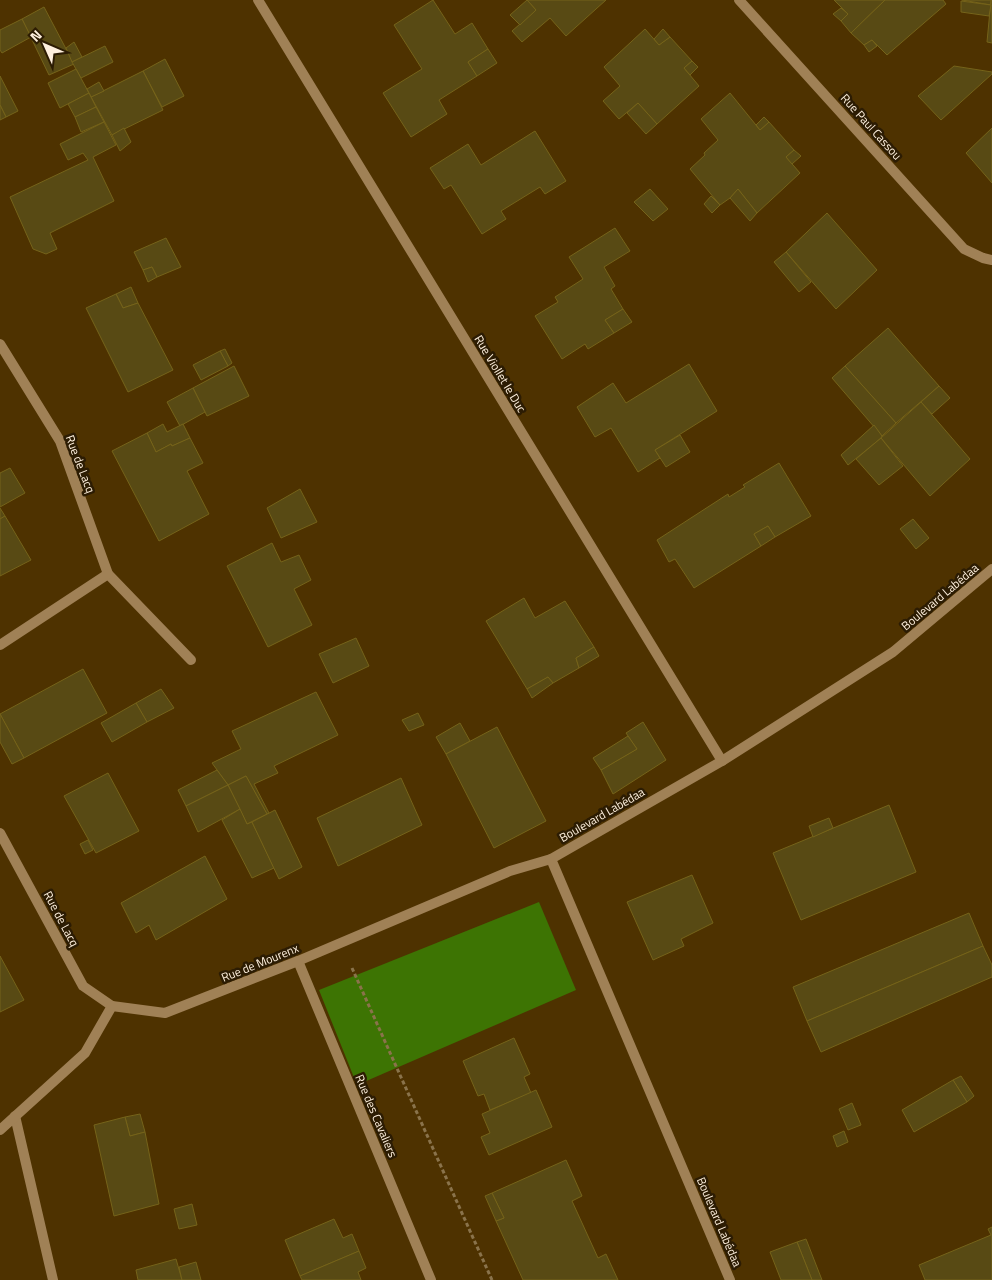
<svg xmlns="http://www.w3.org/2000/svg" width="992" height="1280" font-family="'Titillium Web',sans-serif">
<rect width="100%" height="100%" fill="#4e3200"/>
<path fill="#3d7403" d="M539,902L576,990L357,1085L319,990Z"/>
<g fill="#584a14" stroke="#75631a">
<path d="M433,0L455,34L472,23L488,49L468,62L477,76L439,100L447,114L411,137L383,93L422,69L394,25Z"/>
<path d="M527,0H606L566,36L550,18L522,42L512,31L536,10Z"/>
<path d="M527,0L536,10L520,25L510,15Z"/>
<path d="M834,0H885L851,33L841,21L848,14Z"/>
<path d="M885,0H943L946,4L887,55L872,40L864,45L851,33Z"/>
<path d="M962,0H991V5Z"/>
<path d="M991,0H992V43L987,42Z"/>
<path d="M961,1L991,5L989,16L961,12Z"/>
<path d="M44,7L74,64L49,75L22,19Z"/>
<path d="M841,8L848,14L841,21L833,14Z"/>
<path d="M22,19L31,37L2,53L0,50V30Z"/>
<path d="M645,29L659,45L670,37L692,61L684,68L699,86L657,124L638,103L619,119L603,101L620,86L604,67Z"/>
<path d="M663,29L670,37L659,45L654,39Z"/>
<path d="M872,40L877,46L869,52L864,45Z"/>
<path d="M74,42L82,57L72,62L66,48Z"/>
<path d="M105,46L113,62L81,78L72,62Z"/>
<path d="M488,49L497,63L477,76L468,62Z"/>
<path d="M165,59L184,96L162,107L143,71Z"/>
<path d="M692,61L698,67L690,75L684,68Z"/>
<path d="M954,66L992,72V74L941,120L918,96Z"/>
<path d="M76,69L89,93L60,108L48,83Z"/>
<path d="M143,71L163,110L112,135L91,97Z"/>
<path d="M0,76L18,111L6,117L0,105Z"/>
<path d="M99,82L104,91L91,97L87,89Z"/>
<path d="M89,93L96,107L75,117L68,104Z"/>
<path d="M730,93L760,130L769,122L794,150L786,157L800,173L757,213L738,189L730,198L720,205L690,169L705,155L704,153L718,140L701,119Z"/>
<path d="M638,103L657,124L646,134L627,113Z"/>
<path d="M0,105L6,117L0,120Z"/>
<path d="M96,107L104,122L81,132L75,117Z"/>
<path d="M764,117L769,122L760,130L756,125Z"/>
<path d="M104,122L116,145L93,157L114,201L50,233L57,249L46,254L33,249L10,197L88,160L83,153L68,160L60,144Z"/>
<path d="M124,128L131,142L120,151L112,135Z"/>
<path d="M992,128V183L966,153Z"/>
<path d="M535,131L566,181L545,194L540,187L501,211L506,219L482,234L451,185L444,189L430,168L468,144L481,165Z"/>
<path d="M794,150L801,156L792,164L786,157Z"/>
<path d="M650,189L668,209L653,221L634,202Z"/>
<path d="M738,189L757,213L750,221L730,198Z"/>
<path d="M711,196L720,205L712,213L704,204Z"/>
<path d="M827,213L877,270L836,309L786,252Z"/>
<path d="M615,228L630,251L604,267L615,286L611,289L623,309L605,320L614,333L588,349L585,344L562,359L535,316L558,302L555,297L583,279L569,257Z"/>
<path d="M166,238L181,267L157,277L152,267L143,270L134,252Z"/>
<path d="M786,252L811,282L799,292L774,262Z"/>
<path d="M152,267L157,277L148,282L143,270Z"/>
<path d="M131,287L138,303L123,308L116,294Z"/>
<path d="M116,294L123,308L138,303L173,370L128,392L86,308Z"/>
<path d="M623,309L632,322L614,333L605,320Z"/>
<path d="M888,328L939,386L896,423L845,366Z"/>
<path d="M225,349L232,363L228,366L220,351Z"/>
<path d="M220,351L228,366L201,380L193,365Z"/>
<path d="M689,364L717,411L655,450L660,458L638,472L611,428L595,437L577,407L613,383L626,403Z"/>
<path d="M234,366L249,396L207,416L193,388Z"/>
<path d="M845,366L896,423L882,436L832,378Z"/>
<path d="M939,386L950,398L932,414L921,402Z"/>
<path d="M193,388L205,412L180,426L167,402Z"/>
<path d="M921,402L970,459L930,496L881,438Z"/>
<path d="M163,424L167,432L183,424L190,438L172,446L171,444L156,452L147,433Z"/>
<path d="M874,425L882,436L881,438L848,465L841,455Z"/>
<path d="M147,433L156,452L171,444L172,446L190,438L203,463L187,471L209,514L159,541L112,451Z"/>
<path d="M680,435L690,452L666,467L655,450Z"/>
<path d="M881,438L903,466L879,485L856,459Z"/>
<path d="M779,463L811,516L775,537L768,526L754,534L761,546L694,588L675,559L669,562L657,540L728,494L729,497L745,487L743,485Z"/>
<path d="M10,468L25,493L0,507V473Z"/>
<path d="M300,489L317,522L281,538L267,508Z"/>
<path d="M0,508L5,516L0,519Z"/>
<path d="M5,516L31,560L0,576V519Z"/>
<path d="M913,519L929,538L916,549L900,529Z"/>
<path d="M768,526L775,537L761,546L754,534Z"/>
<path d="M272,543L281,562L299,555L311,580L294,589L312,625L268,647L227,566Z"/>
<path d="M524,598L535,618L565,601L594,647L576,658L579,668L553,683L548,677L527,689L486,621Z"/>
<path d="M356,638L369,666L333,683L319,654Z"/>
<path d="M594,647L599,656L579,668L576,658Z"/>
<path d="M83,669L107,713L24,758L0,714Z"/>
<path d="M548,677L553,683L532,698L527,689Z"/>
<path d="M161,689L174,708L147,722L136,703Z"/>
<path d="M316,692L338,735L274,766L278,773L254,784L269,813L267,814L246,776L228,785L212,763L241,749L232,731Z"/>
<path d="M136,703L147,722L112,742L101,723Z"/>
<path d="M418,713L424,725L409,731L402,720Z"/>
<path d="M0,714L24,758L12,764L0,742Z"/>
<path d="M643,722L666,760L613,794L601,770L637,749L626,733Z"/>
<path d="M460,723L470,741L446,754L436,737Z"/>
<path d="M497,727L546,821L494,848L446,754Z"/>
<path d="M628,736L637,749L601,770L593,758Z"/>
<path d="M217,770L228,785L186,806L178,790Z"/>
<path d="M108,773L139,831L96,853L64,796Z"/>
<path d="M246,776L267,814L247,824L228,785Z"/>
<path d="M401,778L422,825L338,866L317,818Z"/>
<path d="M228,785L240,809L198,832L186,806Z"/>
<path d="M889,805L916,872L801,920L773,853Z"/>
<path d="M240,809L247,824L252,822L274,868L252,878L222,820Z"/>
<path d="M275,810L302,867L279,879L252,822Z"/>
<path d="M829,818L833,828L813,837L809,826Z"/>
<path d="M88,840L93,850L85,854L80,844Z"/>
<path d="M205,856L227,899L156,940L149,925L136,933L121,903Z"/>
<path d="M692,875L713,923L681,939L684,946L653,960L627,902Z"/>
<path d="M969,913L983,946L807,1021L793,987Z"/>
<path d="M983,946L992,965V977L821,1052L807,1021Z"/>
<path d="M0,956L24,1000L0,1012Z"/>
<path d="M514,1038L530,1074L524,1077L531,1093L490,1110L484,1094L478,1096L463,1061Z"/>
<path d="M961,1076L974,1096L967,1102L953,1080Z"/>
<path d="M953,1080L967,1102L914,1132L902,1110Z"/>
<path d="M536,1090L552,1127L489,1155L481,1137L490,1133L482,1114Z"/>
<path d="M852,1103L861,1125L848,1130L839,1109Z"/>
<path d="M140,1114L145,1132L130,1136L125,1117Z"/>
<path d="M125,1117L130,1136L145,1132L159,1204L114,1216L94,1125Z"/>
<path d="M844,1131L848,1142L837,1147L833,1136Z"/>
<path d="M566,1160L582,1196L572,1201L598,1258L606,1254L618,1280H523L496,1221L504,1218L492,1193Z"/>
<path d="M492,1193L504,1218L496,1221L485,1196Z"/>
<path d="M192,1204L197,1225L179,1229L174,1209Z"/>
<path d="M334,1219L343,1238L352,1234L359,1251L300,1276L285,1240Z"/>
<path d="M992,1227V1280H925L919,1265L991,1235L988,1229Z"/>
<path d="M806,1239L822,1280H812L797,1242Z"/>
<path d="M797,1242L812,1280H781L770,1252Z"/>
<path d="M359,1251L366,1268L358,1272L361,1280H302L300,1276Z"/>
<path d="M176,1259L182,1280H138L136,1270Z"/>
<path d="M196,1262L201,1280H182L179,1267Z"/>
</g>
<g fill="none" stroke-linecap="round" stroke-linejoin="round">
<path stroke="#8a734b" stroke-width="3" stroke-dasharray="4 2.5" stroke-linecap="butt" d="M352,968L492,1280"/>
<g stroke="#a08156" stroke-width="10">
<path d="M258,0L722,761"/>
<path d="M739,0L964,249L983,258L992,260"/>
<path d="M0,344L60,441L108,574L191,660"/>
<path d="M0,645L108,574"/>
<path d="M0,833L83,986L112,1006"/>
<path d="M298,961L431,1280"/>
<path d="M15,1116L53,1280"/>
<path d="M0,1130L85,1053L112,1006L165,1013L298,961L510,871L551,859"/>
<path d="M730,1280L551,859L722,761L893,652L992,569"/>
</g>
</g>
<g text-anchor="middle" stroke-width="5" stroke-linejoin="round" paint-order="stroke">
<g font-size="12" fill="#fef0de" stroke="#2c1c03">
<text transform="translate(871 127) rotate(48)" y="4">Rue Paul Cassou</text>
<text transform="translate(500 374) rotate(59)" y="4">Rue Viollet le Duc</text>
<text transform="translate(80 464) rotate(69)" y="4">Rue de Lacq</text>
<text transform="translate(940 597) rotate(-40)" y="4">Boulevard Labédaa</text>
<text transform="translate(602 815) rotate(-30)" y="4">Boulevard Labédaa</text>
<text transform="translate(61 919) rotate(62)" y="4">Rue de Lacq</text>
<text transform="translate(260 963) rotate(-22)" y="4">Rue de Mourenx</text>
<text transform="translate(376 1116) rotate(67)" y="4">Rue des Cavaliers</text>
<text transform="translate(719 1222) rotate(67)" y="4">Boulevard Labédaa</text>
</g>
</g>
<g transform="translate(45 45) rotate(315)" stroke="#2c1c03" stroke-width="4" paint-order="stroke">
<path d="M0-4L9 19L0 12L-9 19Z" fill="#fef0de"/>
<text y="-8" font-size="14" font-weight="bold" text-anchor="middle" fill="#fef0de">N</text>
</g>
</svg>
